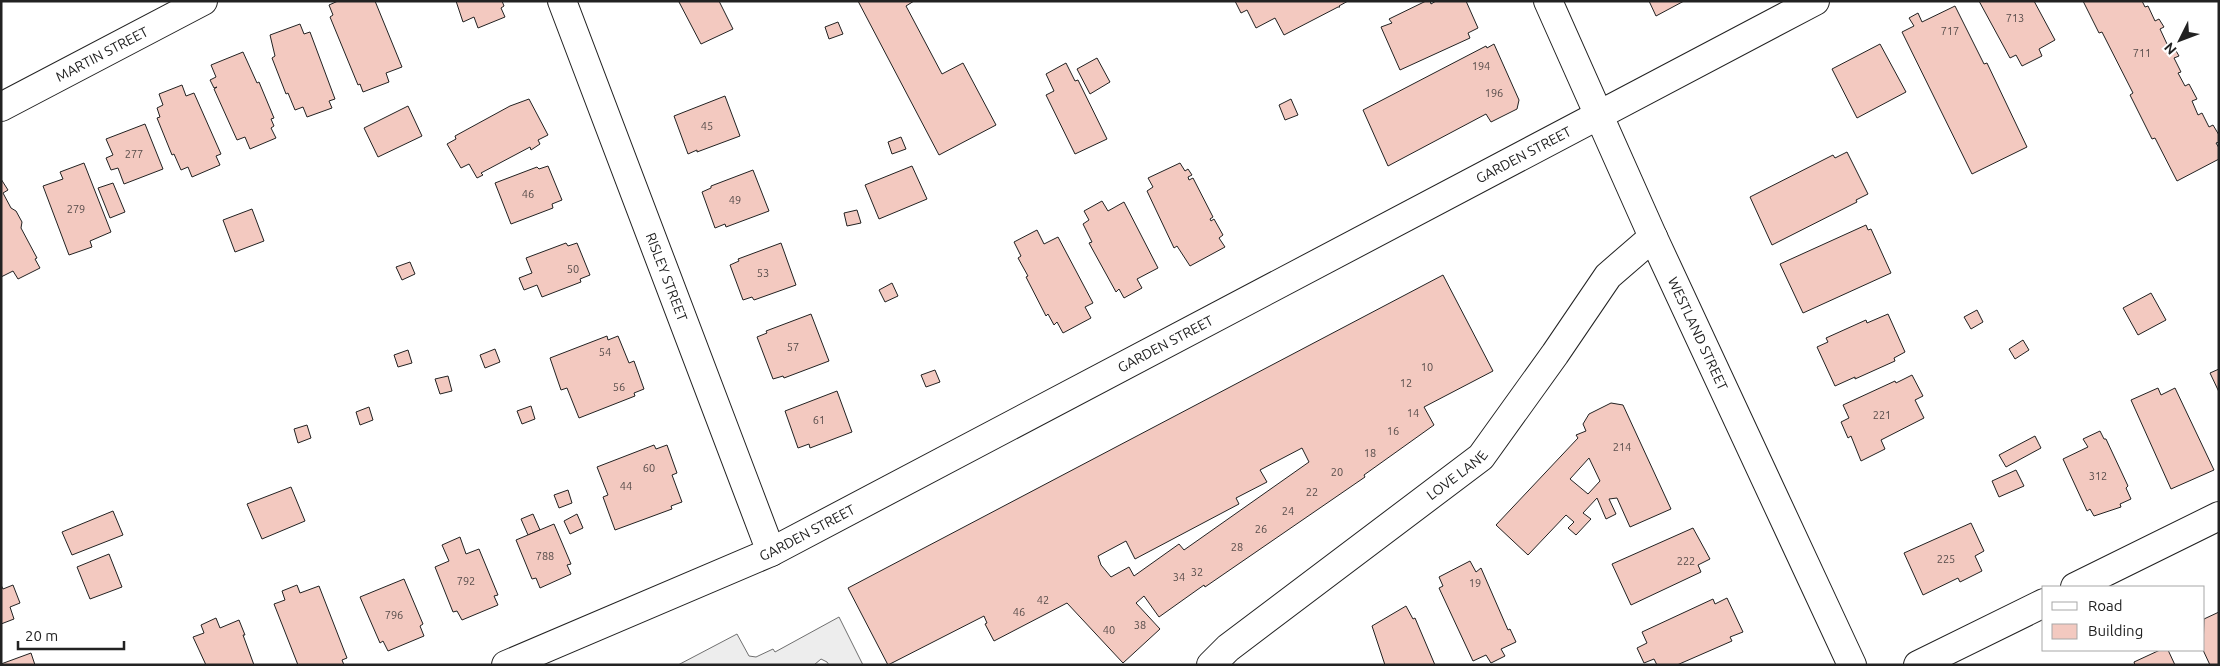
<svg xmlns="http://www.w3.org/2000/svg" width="2220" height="666" font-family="Ubuntu,sans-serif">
<rect width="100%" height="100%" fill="#fff"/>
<path fill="#ededed" stroke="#6f6f6f" d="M839,617L863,665H829L827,662L821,659L814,665H678L737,634L749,656L756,657L773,649L775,652Z"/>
<g fill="#f3c9c0" stroke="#222" fill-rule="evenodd">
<path d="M338,1H375L402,67L386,73L389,82L363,92L360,84L358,85L330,17L333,15L329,5Z"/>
<path d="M456,1H502L504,6L501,8L505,17L478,28L474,17L463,22Z"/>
<path d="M681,1H719L733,29L701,44L679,2Z"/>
<path d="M858,1H914L906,6L942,74L963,63L996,125L939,155Z"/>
<path d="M1235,1H1348L1339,6L1340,7H1338L1284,35L1275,18L1256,28L1247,10L1241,13Z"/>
<path d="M1426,1H1430L1431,4L1436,1H1466L1478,28L1468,33L1470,38L1400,70L1381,27L1392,23L1389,19Z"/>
<path d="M1649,1H1684L1656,16Z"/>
<path d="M1979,1H2034L2055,40L2039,49L2042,56L2022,66L2016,55L2010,58Z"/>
<path d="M2083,1H2142L2145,7L2148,6L2155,21L2159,19L2164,27L2160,29L2167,44L2171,42L2179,56L2174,58L2181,72L2178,73L2185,86L2189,84L2197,99L2192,101L2198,115L2202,113L2209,127L2213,125L2219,135V142L2216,143L2219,148V159L2177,181L2155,138L2152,139L2130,95L2133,93L2102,32L2099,33Z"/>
<path d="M1955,6L1984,64L1987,63L2027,147L1972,174L1902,32L1914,26L1909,18L1918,13L1922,22Z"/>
<path d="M838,22L843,34L829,39L825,27Z"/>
<path d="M300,24L304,34L310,32L335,99L329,101L332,108L307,117L303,107L295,110L288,93L286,94L272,58L275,56L270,35Z"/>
<path d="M1494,44L1519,100L1517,109L1491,122L1486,114L1388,166L1363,110L1486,46L1487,48Z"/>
<path d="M1880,44L1906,92L1857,118L1832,69Z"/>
<path d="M243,52L257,83L259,82L274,118L271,119L274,126L271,128L276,138L250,149L245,137L237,140L214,89L217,87L214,88L210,80L216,77L211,65Z"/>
<path d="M1097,58L1110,82L1090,94L1077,69Z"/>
<path d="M1066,63L1075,81L1078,80L1107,139L1075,154L1046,95L1054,91L1046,74Z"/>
<path d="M182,85L186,96L194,93L221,154L216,156L220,165L192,177L188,167L181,170L174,154L172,155L157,118L160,117L157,108L163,105L159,94Z"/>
<path d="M725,96L740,136L697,152V150L688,154L674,116Z"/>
<path d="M529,99L548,135L538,140L540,144L531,150L530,147L481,173L483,175L477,178L469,164L461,168L447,144L456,139L455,136L510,106Z"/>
<path d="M1291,99L1298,115L1285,120L1279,105Z"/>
<path d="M408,106L422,136L378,157L364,128Z"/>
<path d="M145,124L163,169L124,184L118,168L111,170L106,158L113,155L106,139Z"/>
<path d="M901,137L906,149L892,154L888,142Z"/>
<path d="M1847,152L1868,194L1856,200L1857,202L1772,245L1750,197L1833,155L1835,158Z"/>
<path d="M84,163L111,232L90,241L92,247L69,255L43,186L63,179L60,172Z"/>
<path d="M1180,163L1185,171L1188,169L1192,175L1188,177L1189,180L1193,178L1213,217L1210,219L1211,221L1214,219L1223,235L1219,238L1225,247L1190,266L1177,246L1174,248L1147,191L1153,187L1148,178Z"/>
<path d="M548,166L562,200L552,204L553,208L511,224L495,183L537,167L539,169Z"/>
<path d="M912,166L927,199L879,219L865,185Z"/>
<path d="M753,170L769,211L726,227L725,224L715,228L702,192L711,188V186Z"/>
<path d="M1,179L8,190L3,193L11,208L16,211L22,222L21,228L37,258L35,259L40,268L18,279L13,271L1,277Z"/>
<path d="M113,183L125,212L110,218L98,188Z"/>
<path d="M1102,201L1108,211L1124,202L1158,268L1137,279L1142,288L1124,298L1119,289L1116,292L1089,243L1092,242L1083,224L1089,220L1084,211Z"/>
<path d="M252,209L264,241L235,252L223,220Z"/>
<path d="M857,210L861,223L847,226L844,213Z"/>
<path d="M1866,225L1868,230L1871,229L1891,273L1803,313L1780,264Z"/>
<path d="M1037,230L1044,244L1058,237L1093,303L1085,307L1091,318L1063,333L1057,322L1054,325L1048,314L1046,316L1026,277L1028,276L1018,258L1021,256L1014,242Z"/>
<path d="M566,243L568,246L577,243L590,275L580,279L581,282L542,297L537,285L524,290L519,278L532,273L526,258Z"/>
<path d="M781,243L796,285L754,300L752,297L743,300L730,265L739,261L738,259Z"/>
<path d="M410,262L415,274L402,280L396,267Z"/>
<path d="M1443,275L1493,371L1424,407L1434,425L1364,475L1365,477L1205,587L1204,585L1159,617L1144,596L1136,603L1160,629L1123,663L1067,603L994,641L985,624L987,623L984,616L888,665L848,588ZM1302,448L1309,462L1184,550L1179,544L1134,576L1129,567L1111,577L1101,565L1098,556L1126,541L1135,559L1239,504L1236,498L1267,482L1260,470Z"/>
<path d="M892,283L898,296L885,302L879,290Z"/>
<path d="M2151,293L2166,320L2138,335L2123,308Z"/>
<path d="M1977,310L1983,322L1971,329L1964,317Z"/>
<path d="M811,314L829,361L784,378L783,376L773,379L757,337L767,333L766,331Z"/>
<path d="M1888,314L1905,352L1894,358L1895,361L1855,379V377L1835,386L1817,347L1828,342L1826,338L1866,320L1867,323Z"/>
<path d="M607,336L608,340L618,336L629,363L634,361L644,389L634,393L635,396L579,418L567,388L561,390L550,358Z"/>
<path d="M2023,340L2029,350L2015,359L2009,349Z"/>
<path d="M495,349L500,362L485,368L480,355Z"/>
<path d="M408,350L412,363L398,367L394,355Z"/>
<path d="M2219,369V392L2210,373Z"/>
<path d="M935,370L940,382L926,387L921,375Z"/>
<path d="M1912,375L1923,396L1915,400L1924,418L1881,440L1885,449L1861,461L1851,436L1848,438L1841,422L1849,418L1843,405L1895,381L1896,383Z"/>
<path d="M448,376L452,391L440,394L435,379Z"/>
<path d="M2158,388L2161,395L2175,388L2214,470L2171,489L2131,400Z"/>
<path d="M837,391L852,432L810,448L809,444L798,448L785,411Z"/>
<path d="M1611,403L1623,405L1671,509L1630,527L1617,498L1609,499L1616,514L1606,519L1597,498L1583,513L1591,519L1576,535L1568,528L1574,522L1566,515L1528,555L1496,525L1578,438L1576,435L1586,431L1583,424L1589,414ZM1589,458L1600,481L1588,494L1570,479Z"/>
<path d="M531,406L535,419L522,424L517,411Z"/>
<path d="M369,407L373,420L360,425L356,412Z"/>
<path d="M307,425L311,438L298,443L294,429Z"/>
<path d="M2100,431L2104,439H2106L2128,486L2126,488L2131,499L2120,504L2121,507L2094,516L2090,509L2087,511L2063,459L2088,447L2083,439Z"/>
<path d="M2035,436L2041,448L2006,467L1999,455Z"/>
<path d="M654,445L656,449L667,445L677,473L672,475L682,502L671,506L672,509L615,530L603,497L608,495L597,467Z"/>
<path d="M2016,470L2024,486L1999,497L1992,481Z"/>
<path d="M291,487L305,521L262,539L247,504Z"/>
<path d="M568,490L572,503L559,508L554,495Z"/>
<path d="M113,511L123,535L72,555L62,532Z"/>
<path d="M533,514L540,530L528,535L521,519Z"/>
<path d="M577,514L583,528L570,534L564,521Z"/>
<path d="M1971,523L1984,551L1975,556L1982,571L1960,582L1958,578L1923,595L1904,553Z"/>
<path d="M554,524L571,564L567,565L571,574L540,588L536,578L532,579L516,540Z"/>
<path d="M1693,528L1710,559L1698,565L1701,572L1631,605L1612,564Z"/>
<path d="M460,537L466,554L479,549L498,595L494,596L498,605L462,620L457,611L453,612L435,567L449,561L442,545Z"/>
<path d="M109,554L122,587L90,599L77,567Z"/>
<path d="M1470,561L1476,572L1481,568L1508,630L1510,629L1516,642L1501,649L1505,656L1491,663L1486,655L1473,661L1439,588L1443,586L1439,577Z"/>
<path d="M404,579L423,624L420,626L424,636L388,651L383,641L380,643L360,597Z"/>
<path d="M1,585L3,589L13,585L20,603L10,607L14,619L1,624Z"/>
<path d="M297,585L300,593L319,586L347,658L342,660L344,665H298L274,604L285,600L282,591Z"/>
<path d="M1727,598L1743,632L1730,637L1732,641L1677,665H1657L1654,659L1644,663L1637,648L1647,643L1642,632L1713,599L1715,604Z"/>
<path d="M1406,606L1413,619L1415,618L1435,665H1385L1372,626Z"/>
<path d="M2219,612V665H2210L2203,650L2204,619Z"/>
<path d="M216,618L220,628L239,620L245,635H243L254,665H206L193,637L204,633L201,625Z"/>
<path d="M2160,650H2168L2175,665H2135L2134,662Z"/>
<path d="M31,653L35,665H1V664Z"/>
</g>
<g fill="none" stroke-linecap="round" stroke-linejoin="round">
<g stroke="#222" stroke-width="30">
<g id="street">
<path id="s1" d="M562,1L771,552"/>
<path id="s2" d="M1,107L203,1"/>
<path d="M2075,587L2219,516"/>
<path id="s3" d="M1211,665L1228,648L1481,457L1555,354L1608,276L1653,237"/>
<path d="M1918,665L2044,603"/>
</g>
</g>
<g stroke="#222" stroke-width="30">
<g id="secondary">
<path id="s4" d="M1548,1L1653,237L1852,665"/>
<path id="s5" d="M506,665L771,552L1815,1"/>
</g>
</g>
<use href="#street" stroke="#fff" stroke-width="28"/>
<use href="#secondary" stroke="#fff" stroke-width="28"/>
</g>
<g text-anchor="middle" stroke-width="4" stroke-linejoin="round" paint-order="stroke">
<g font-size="11" fill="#564c4a">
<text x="2015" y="22">713</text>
<text x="1950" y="35">717</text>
<text x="2142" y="57">711</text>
<text x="1481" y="70">194</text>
<text x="1494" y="97">196</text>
<text x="707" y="130">45</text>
<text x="134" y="158">277</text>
<text x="528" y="198">46</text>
<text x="735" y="204">49</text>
<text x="76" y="213">279</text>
<text x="573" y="273">50</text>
<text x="763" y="277">53</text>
<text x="793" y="351">57</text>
<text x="605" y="356">54</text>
<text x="1427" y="371">10</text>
<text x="1406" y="387">12</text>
<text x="619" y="391">56</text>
<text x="1413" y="417">14</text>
<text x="1882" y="419">221</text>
<text x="819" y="424">61</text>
<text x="1393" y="435">16</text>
<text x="1622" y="451">214</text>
<text x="1370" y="457">18</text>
<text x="649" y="472">60</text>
<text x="1337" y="476">20</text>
<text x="2098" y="480">312</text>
<text x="626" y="490">44</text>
<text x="1312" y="496">22</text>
<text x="1288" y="515">24</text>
<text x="1261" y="533">26</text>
<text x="1237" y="551">28</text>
<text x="545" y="560">788</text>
<text x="1946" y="563">225</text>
<text x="1686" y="565">222</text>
<text x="1197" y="576">32</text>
<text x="1179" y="581">34</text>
<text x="466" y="585">792</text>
<text x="1475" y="587">19</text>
<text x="1043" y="604">42</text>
<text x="1019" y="616">46</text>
<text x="394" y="619">796</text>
<text x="1140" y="629">38</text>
<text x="1109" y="634">40</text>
</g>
<g font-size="14" fill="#222" stroke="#fff">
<text dy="5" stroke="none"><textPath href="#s2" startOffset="114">MARTIN STREET</textPath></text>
<text dy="5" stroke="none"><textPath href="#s5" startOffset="1139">GARDEN STREET</textPath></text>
<text dy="5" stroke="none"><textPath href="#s1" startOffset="295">RISLEY STREET</textPath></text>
<text dy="5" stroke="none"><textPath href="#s4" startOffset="365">WESTLAND STREET</textPath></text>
<text dy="5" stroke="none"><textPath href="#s5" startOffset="734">GARDEN STREET</textPath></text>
<text dy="5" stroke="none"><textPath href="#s3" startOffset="311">LOVE LANE</textPath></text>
<text dy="5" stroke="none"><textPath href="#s5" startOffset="329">GARDEN STREET</textPath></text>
</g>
</g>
<rect width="2220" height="666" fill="none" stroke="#222222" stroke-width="5"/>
<rect x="2042" y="586" width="162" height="65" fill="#ffffff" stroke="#a7a7a7"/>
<rect x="2052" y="602" width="25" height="8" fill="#ffffff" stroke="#a7a7a7"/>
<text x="2088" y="611" font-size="15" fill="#222222">Road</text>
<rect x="2052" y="624" width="25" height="15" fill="#f3c9c0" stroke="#a7a7a7"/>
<text x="2088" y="636" font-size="15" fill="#222222">Building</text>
<g transform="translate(2180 40) rotate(228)" stroke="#ffffff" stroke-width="4" paint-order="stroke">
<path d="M0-4L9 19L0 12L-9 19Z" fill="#222222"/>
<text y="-8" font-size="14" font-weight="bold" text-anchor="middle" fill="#222222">N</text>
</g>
<path d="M18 641v8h106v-8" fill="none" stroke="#222222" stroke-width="2.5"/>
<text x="25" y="641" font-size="15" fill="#222222" stroke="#ffffff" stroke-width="4" paint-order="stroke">20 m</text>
</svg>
